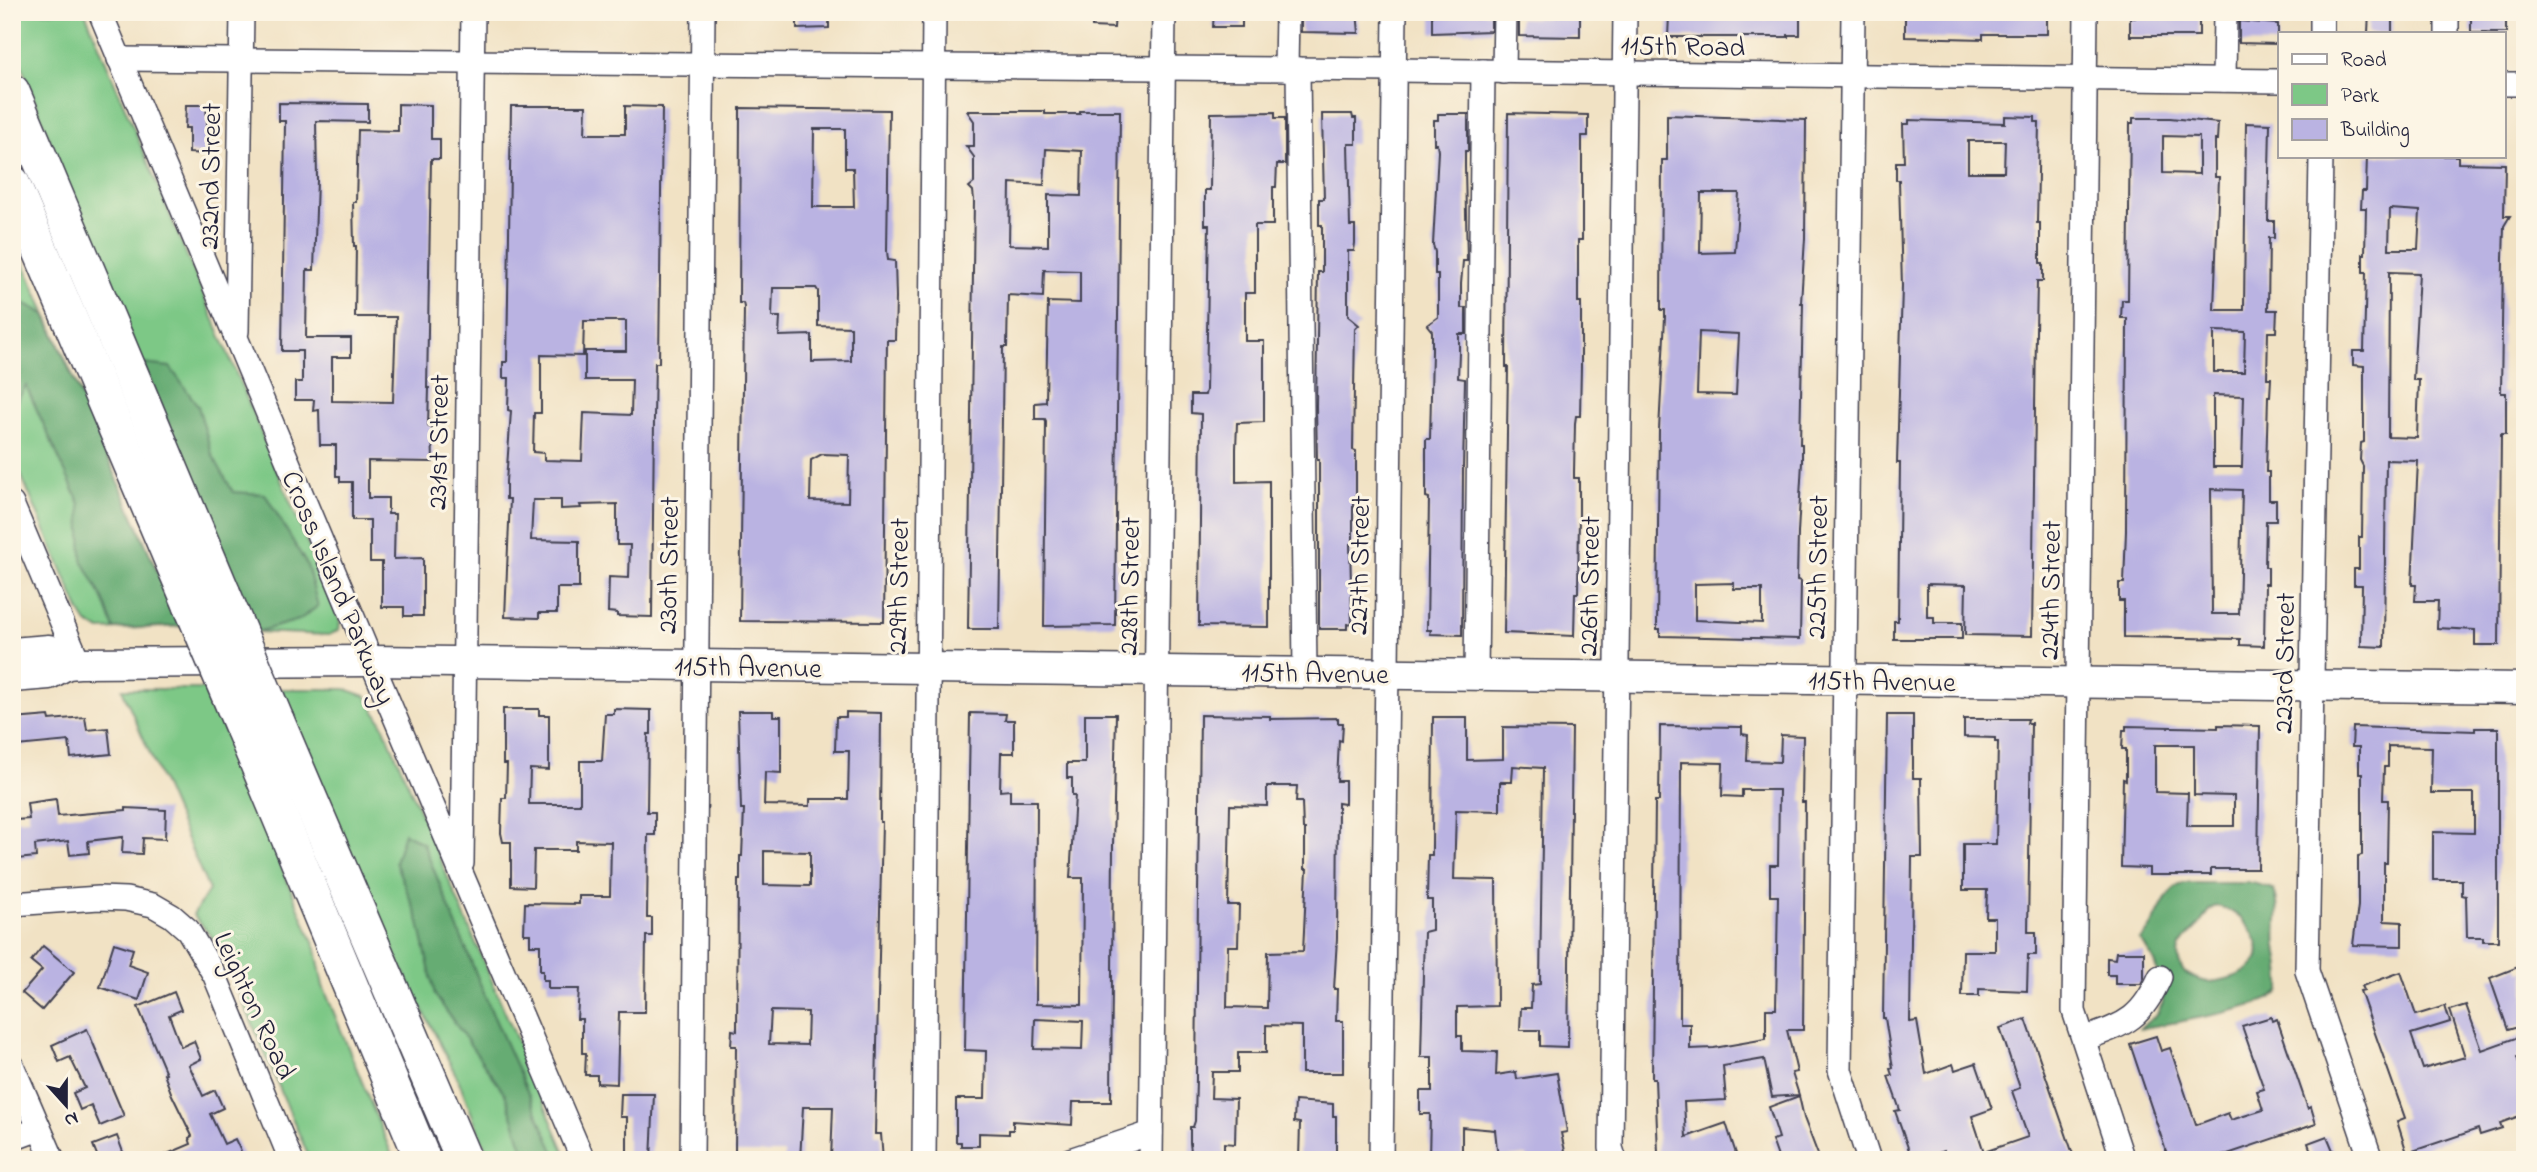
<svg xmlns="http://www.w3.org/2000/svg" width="2537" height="1172" font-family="'Indie Flower',sans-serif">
<rect width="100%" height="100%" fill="#fcf5e5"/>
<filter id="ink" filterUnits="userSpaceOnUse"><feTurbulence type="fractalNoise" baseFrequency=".0143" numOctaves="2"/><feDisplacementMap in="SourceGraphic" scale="14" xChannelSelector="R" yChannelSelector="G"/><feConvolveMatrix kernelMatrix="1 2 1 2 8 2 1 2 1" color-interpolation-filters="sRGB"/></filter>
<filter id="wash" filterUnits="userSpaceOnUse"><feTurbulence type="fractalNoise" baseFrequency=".00686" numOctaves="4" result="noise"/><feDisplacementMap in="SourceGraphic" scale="28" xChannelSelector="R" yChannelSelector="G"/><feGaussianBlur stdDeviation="1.57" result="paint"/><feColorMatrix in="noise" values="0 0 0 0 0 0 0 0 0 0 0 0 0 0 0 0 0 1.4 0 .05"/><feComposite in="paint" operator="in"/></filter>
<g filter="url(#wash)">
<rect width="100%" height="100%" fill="#f1e2c4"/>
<g fill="#7dc886" stroke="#507560" stroke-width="2">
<path d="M12,12H85L340,621L339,630L329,635L257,632L76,210L12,40Z"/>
<path d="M12,240L25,266L181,626L100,630L87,623L80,612L12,454Z"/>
<path d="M122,689H207L316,949L323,986L394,1160H310L219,945L193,915L209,890Z"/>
<path d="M281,689H345L366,696L383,725L568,1160H490L458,1079L372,910Z"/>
</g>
<g fill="#66ac73" stroke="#446757" stroke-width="2" fill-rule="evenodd">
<path d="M12,297L45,314L181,626L114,629L104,601L82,560L80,504L26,386L12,409Z"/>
<path d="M143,364L170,367L198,406L212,454L233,492L265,494L307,565L318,606L299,620L257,632Z"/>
<path d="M404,833L423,843L490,1008L558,1160H527L505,1094L435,995L418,918L395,862Z"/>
<path d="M2184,883H2253L2273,889C2282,905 2274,928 2277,946C2279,961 2282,975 2281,991C2263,1010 2169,1023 2139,1029L2157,1014L2163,1002C2161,982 2155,955 2140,940C2160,923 2160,892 2184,883ZM2218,906C2233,911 2240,916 2249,928C2276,964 2241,978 2210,982C2201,983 2191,976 2184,972C2169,950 2185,939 2199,925C2206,917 2207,907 2218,906Z"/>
</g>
<g id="blocks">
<g fill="#bab3e2" fill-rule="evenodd">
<path d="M797,12H829V28L797,29Z"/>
<path d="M1092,12H1115L1114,28L1092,27Z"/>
<path d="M1214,12H1242V27H1213Z"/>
<path d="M1322,12H1357L1359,33L1301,32V13Z"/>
<path d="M1432,12L1491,13V31L1432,33Z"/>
<path d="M1767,12H1800V35H1788V37H1668L1669,16L1767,20Z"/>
<path d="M1972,12H2047V34H1983V39L1905,37V14L1972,15Z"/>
<path d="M2369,12H2392V33H2368Z"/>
<rect x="2471" y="12" width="35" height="21"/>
<path d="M2135,13L2199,14V36H2130V18H2135Z"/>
<path d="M1547,14H1580V37L1519,36V18H1547Z"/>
<path d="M2239,21L2278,24V44L2239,43Z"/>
<path d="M279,103L368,104V122L316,121L317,180L314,270H307L306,338H351V357H332V401L393,402L396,317H355L356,246H354L353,202H356L358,130L398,131V104L431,105V139H440V159H431L427,388H429L428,426H432L433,462L368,461V498H388V514H395L394,559L423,558V616H404V607H382V562H370V520H352V482H340V476H336V445H320L319,410L313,411L314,400H295V382H302V351H282L285,121H279Z"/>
<path d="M186,105H206L209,154L189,153V128H185Z"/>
<path d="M511,106H586L585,134H625V106L662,107L659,363H655L654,418L652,617L617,616V613L608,612L609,577L629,578L630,545H617V504L580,505L581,508L561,509V500H533L531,540L579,541V588H557V613H539V618L505,617L510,499H506V482L511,411L508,410L509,378H503V362H507ZM584,321H626V351H585V380H632L631,415L584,413L582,461L544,460V453L533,452L534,413H541V355L583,356Z"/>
<path d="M740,108L889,110L887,251L888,260L895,261L896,297L895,340H887L884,622L740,621L744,307L743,303H739ZM814,129H845V168H853L854,207H813ZM773,288H816L818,291V326L851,327V361L812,362V335L779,336L780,317H772ZM822,454L849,455L848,502L810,501L811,460Z"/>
<path d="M967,111H1045V114H1080V111H1120L1115,625L1044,626L1046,421L1045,419H1035V403L1046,402L1048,302L1080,303V271L1044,270L1043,297L1008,295L1007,347H1003L999,629H968L974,200L973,191L969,187L974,183V157L966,146H974V121ZM1046,149L1082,151L1081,196L1048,195V246L1009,245L1010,183L1044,185Z"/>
<path d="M1275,112V118H1285V164H1277L1276,187H1273V225H1255V293H1245V341H1264V422L1237,423L1236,449V482L1269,481V627L1199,626L1201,414L1191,413V395H1205L1206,390L1209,225H1205V190H1210L1211,113Z"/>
<path d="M1508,113L1588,115V136H1582V240H1578V302H1581V366L1580,416H1576L1575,423L1574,472V478H1579V514L1578,593H1575L1574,636L1504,633L1508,367H1506Z"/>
<path d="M1322,114H1352L1353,118H1356V144H1348L1350,226H1355V243L1354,251H1348V316L1359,325L1355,329L1353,450L1356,451V499H1353V544H1350L1352,625L1347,624V629H1319V460H1317L1316,406L1318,272H1322V225H1319V199H1324Z"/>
<path d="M1438,114H1468V151H1465V167L1467,261H1463L1461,284V308H1466V334H1459V352L1458,378L1465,379L1463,468L1462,635L1430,634L1431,630H1427L1429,498L1426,497V439H1430L1432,351V331L1427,325L1438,317V274H1435V252L1433,245L1438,151L1437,144H1434V120H1438Z"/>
<path d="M1667,115L1806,120L1805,238L1801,303H1803L1800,444H1802V462L1798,533L1797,580L1801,581L1800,639L1660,636V629H1657L1659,430L1665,317V310H1661L1662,160H1667ZM1701,193H1739L1735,252L1700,253ZM1699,332L1739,334L1736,395L1697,394ZM1734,583V589H1762V623L1695,620V584Z"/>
<path d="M2005,116L2035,117V122H2039L2037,223H2040V263H2043V281H2037L2036,332L2032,636L1965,635L1966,585L1927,584V617H1934V623H1962V639H1894V621H1898L1900,463H1897L1902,286L1899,180H1896V162H1904L1903,124H1909V120L2005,123ZM1968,141H2005L2004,172H1968Z"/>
<path d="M2133,118H2170L2218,123L2217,140H2215V177H2219L2214,310H2244L2246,123L2270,124L2268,221H2274V238H2269L2268,310H2277L2276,332H2268L2267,378H2271L2270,396H2268L2266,472H2269V500H2276V521H2266L2265,567H2268V584H2265L2264,646L2240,645V639L2124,637V601H2119V583H2124L2126,531L2127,318H2121L2122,300H2128L2130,123H2133ZM2163,136L2199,137V174L2163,173ZM2214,331L2245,332L2244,372H2214ZM2213,395L2244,396L2242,467H2213ZM2211,489L2242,490L2239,614H2212Z"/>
<path d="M2367,156H2458V163L2505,164L2504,216H2510L2504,226L2503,258L2501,393H2506V434H2501L2499,645H2475V630L2437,628L2438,601H2415L2416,585H2412L2418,461L2386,460L2384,647L2361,646L2362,585H2354V569H2359V537H2362L2363,466L2360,460L2361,443L2364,442V366L2353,365V351H2364L2366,272H2363V254H2365L2366,208H2361L2362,191H2366ZM2390,209L2420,211L2418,249H2389ZM2389,272L2419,273L2413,380H2419L2417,438L2388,437Z"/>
<path d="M503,709H539V715H549V770L530,769L529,804H580V761H602L605,714H614V709L651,710V734H648L647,812H655V835H648L647,918H652V936H646L645,1012H619L617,1084L597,1083V1075H585L586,1053H582V1019H577L579,989H548V980H543V971H540V945H530V934H524L525,903L579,904V896H610L611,842L576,841V850H534L533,887L511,886V842H503L501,833L502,798H506L507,764H503Z"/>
<path d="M738,711H773V716H781V773L765,772L764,805L810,806V799H848L849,751H835L836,717H846V712L881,713L880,822H882L875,1134H881L883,1160H831L833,1107H803L800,1160H784V1153H735L736,1046H731L732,1030L737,1031L738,880H740V856H742L744,809H741ZM764,851L810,852V886L764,885ZM771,1011L808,1012L807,1045L769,1044Z"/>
<path d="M970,713L1006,714L1005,720H1014V753H1001L1000,791L1010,790V801H1037L1036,1004L1082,1005L1083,878H1070L1075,795H1072V778H1067V763H1085V714H1116L1113,846L1111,1102H1073L1072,1125L1013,1121V1130H1009V1134L979,1133V1146H961V1142H956V1099H985L986,1051L965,1050ZM1035,1019L1083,1021L1082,1050L1034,1049Z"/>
<path d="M1200,715L1270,716V719L1338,718V723H1343L1342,741L1339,740L1337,781H1345V804L1338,803L1337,938L1334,989H1337L1336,1021H1343V1073H1302V1026L1266,1025V1053H1238V1072H1212L1211,1098L1236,1099L1235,1144L1224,1143V1160H1192L1190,1143V1127H1193L1195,1121L1196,1078ZM1267,786H1297L1296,802H1302L1303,829H1305V869H1307L1303,951L1268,952L1267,1008L1227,1007L1228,946H1238L1239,905H1228L1230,805L1267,806Z"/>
<path d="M1887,715H1913V778H1921L1922,857H1912L1910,1022L1917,1021L1926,1074L1953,1064L1955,1070L1976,1063L1992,1109L1972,1116L1984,1152L2028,1137L2012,1091L2020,1088L2000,1028L2026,1019L2075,1160H1945L1944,1151L1918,1160L1915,1155L1911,1156L1895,1111L1900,1110L1888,1076L1892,1075L1890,1069L1893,1068L1885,1018H1883Z"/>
<path d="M49,716L50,720L85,717L87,730L108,728L111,754L71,758L69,741L17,746L14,719Z"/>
<path d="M1433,717H1467V760L1503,759V727L1572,728L1568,1047L1540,1046V1030H1520L1521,1008H1531L1532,985L1540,984L1543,768L1513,766L1512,782H1500V811L1456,810L1454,879L1496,880L1497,1006L1457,1007V1036H1462V1051L1497,1052L1496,1075L1516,1072L1517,1079L1557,1073L1567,1132L1561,1133L1567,1160H1528L1527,1155L1498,1158L1495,1130L1462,1127V1160H1429L1430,1114H1420V1091H1432V1057H1421L1424,932L1432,930V900H1427L1428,855H1432V847Z"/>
<path d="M1964,719H2028L2027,723H2031L2028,932H2036V955H2028L2027,991L1979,989V996H1962L1963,951H1995V918H1986L1987,890H1963V844H1996L1998,742H1995V738L1964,737Z"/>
<path d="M2218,725L2260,726L2258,869H2211V875H2149V868L2121,867L2123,779L2126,780V749H2122L2123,730H2126V726L2218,728ZM2155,745H2194V795L2234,796V826H2187L2188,793L2155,792Z"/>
<path d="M1660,726L1742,727V734L1748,735L1747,761L1780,762L1781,735L1803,736L1802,802H1805L1803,1030H1787L1797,1072L1792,1073L1799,1095L1772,1097L1764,1059L1723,1066L1726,1100L1684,1102L1686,1137L1726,1123L1738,1160H1661L1658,1153L1655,1079H1652L1655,801H1659ZM1681,762L1723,763L1722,796L1742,797V790H1779L1778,865H1770V896H1778L1776,1009H1766V1039L1714,1048L1690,1049V1024H1680Z"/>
<path d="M2353,727L2475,731V728H2498V941H2483V937H2467L2466,896L2462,895V880H2433V832L2474,833V793H2431L2432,747L2388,746V767H2384L2383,800H2388L2387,863H2384V921L2402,922V946L2353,945L2358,906V856L2362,855V773H2359V747H2352Z"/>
<path d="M56,799L58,816L126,810V808L166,810L165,839L143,838L142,854L122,853L123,837L88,841L89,853L70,855L68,841L35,845L36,857L17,859L15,820L29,819L27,803Z"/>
<path d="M114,943L133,949L128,965L148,972L139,1000L100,987Z"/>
<path d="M43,946L74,972L42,1010L22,993L42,970L31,961Z"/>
<path d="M2116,952H2144V978L2141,984H2115V975H2107V958L2115,959Z"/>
<path d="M2518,967L2520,972L2525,971V1025L2508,1030L2490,978Z"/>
<path d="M2401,972L2416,1015L2445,1006L2450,1022L2411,1034L2423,1069L2465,1057L2450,1010L2466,1005L2482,1050L2521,1036L2525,1054L2517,1057L2525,1081V1114L2500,1123L2502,1128L2480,1135L2478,1129L2407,1153L2397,1121L2405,1118L2360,991L2364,990L2362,986Z"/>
<path d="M174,992L181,1010L169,1015L181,1047L194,1041L201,1059L189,1065L203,1096L215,1090L223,1108L210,1114L224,1144L235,1139L245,1160H153L191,1144L189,1138L192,1136L172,1095L164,1074L166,1073L138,1007Z"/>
<path d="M2271,1017L2272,1021L2277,1019L2308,1109L2311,1107L2316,1124L2210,1160H2169L2130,1044L2156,1036L2161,1051L2170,1048L2196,1125L2228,1113L2231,1120L2263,1110L2257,1091L2264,1089L2242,1026Z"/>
<path d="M87,1029L124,1116L100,1126L91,1105L80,1110L73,1093L85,1088L70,1057L59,1062L52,1045Z"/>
<path d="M621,1094H654L651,1160H627V1117H620Z"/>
<path d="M1799,1096L1804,1118L1820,1160H1779L1772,1140L1779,1138L1769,1107Z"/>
<path d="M1295,1101L1333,1104V1116H1336V1160H1299L1300,1123L1294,1122Z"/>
<path d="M117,1136L126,1160H99L93,1145Z"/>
<path d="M2327,1136L2337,1160H2314L2308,1143Z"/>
</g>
</g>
</g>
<g filter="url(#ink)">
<use href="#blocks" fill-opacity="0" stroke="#413f50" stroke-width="2"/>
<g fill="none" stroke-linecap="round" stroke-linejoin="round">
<g stroke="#413f50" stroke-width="26">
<g id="minor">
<path d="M100,12L375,670L583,1160"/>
<path d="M1853,12L1840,1070L1869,1160"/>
<path d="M2086,12L2074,1011L2123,1160"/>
<path d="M2322,33V12"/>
<path d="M2447,33V12"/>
<path d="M119,59L1394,70L2280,81"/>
<path d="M1286,69L1287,12"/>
<path d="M1298,69L1305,672"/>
<path d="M1504,72L1505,12"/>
<path d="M2224,80L2225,12"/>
<path d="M2504,84H2525"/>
<path d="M2321,156L2307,971L2371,1160"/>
<path d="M237,331L242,12"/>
<path d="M12,504L79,663"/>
<path d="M1476,675L1483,71"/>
<path d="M462,863L473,12"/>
<path d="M12,904L99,898L126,899L153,905L172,916L188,930L215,976L291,1160"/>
<path d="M2084,1039C2125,1024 2141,1020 2160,977"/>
<path d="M12,1065L53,1160"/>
<path d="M12,1139L39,1129"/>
<path d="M692,1160L703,12"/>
<path d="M924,1160L934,12"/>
<path d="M1070,1160L1151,1133"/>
<path d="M1151,1160L1164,12"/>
<path d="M1381,1160L1395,12"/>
<path d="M1615,1160L1611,1148L1625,12"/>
</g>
</g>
<g stroke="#413f50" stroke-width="33">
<g id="major">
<path d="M12,653L49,650L67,664"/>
<path d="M12,677L49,674L67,664L79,663L371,661L2525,688"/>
</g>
</g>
<g stroke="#413f50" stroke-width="38">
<g id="highway">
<path d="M12,92L223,594"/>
<path d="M12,183L191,605"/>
<path d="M276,720L464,1160"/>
<path d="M243,728L423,1160"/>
</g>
</g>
<use href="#minor" stroke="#fff" stroke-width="23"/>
<use href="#major" stroke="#fff" stroke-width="30"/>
<use href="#highway" stroke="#fff" stroke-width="35"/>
<g stroke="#413f50" stroke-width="38" stroke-linecap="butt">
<g id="highway-bridge">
<path d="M223,594L276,720"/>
<path d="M191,605L243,728"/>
</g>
</g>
<use href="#highway-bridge" stroke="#fff" stroke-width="35"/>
</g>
</g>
<g text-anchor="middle" stroke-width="6" stroke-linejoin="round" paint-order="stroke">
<g font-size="28" fill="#22223b" stroke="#fcf5e5">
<text transform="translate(1683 45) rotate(1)" y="10">115th Road</text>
<text transform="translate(209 176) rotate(-89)" y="10">232nd Street</text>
<text transform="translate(437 442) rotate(-89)" y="10">231st Street</text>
<text transform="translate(667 565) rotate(-89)" y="10">230th Street</text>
<text transform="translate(1358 565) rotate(-89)" y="10">227th Street</text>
<text transform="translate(1816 567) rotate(-89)" y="10">225th Street</text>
<text transform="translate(897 586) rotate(-89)" y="10">229th Street</text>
<text transform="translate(1128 586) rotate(-89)" y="10">228th Street</text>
<text transform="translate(1588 586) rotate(-89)" y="10">226th Street</text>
<text transform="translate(340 587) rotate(67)" y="10">Cross Island Parkway</text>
<text transform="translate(2049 590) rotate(-89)" y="10">224th Street</text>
<text transform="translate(2283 663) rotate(-89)" y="10">223rd Street</text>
<text transform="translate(748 666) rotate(1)" y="10">115th Avenue</text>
<text transform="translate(1315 672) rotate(1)" y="10">115th Avenue</text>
<text transform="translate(1882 680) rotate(1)" y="10">115th Avenue</text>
<text transform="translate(256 1005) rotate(65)" y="10">Leighton Road</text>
</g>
</g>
<rect width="2537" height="1172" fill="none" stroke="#fcf5e5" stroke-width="42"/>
<rect x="2278" y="32" width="228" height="126" fill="#fcf5e5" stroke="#a5a1a1" stroke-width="2"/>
<rect x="2292" y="54" width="35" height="10" fill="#ffffff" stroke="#a5a1a1" stroke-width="2"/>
<text x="2341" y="66" font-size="21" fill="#22223b">Road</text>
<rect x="2292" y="84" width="35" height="21" fill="#7dc886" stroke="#a5a1a1" stroke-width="2"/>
<text x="2341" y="102" font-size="21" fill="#22223b">Park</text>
<rect x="2292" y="119" width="35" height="21" fill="#bab3e2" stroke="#a5a1a1" stroke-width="2"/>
<text x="2341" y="136" font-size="21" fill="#22223b">Building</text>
<g transform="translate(66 1105) rotate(159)" stroke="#fcf5e5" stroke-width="5" paint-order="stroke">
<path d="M0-5L12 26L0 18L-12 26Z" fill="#22223b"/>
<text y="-10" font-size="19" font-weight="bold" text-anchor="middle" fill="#22223b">N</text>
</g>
</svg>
